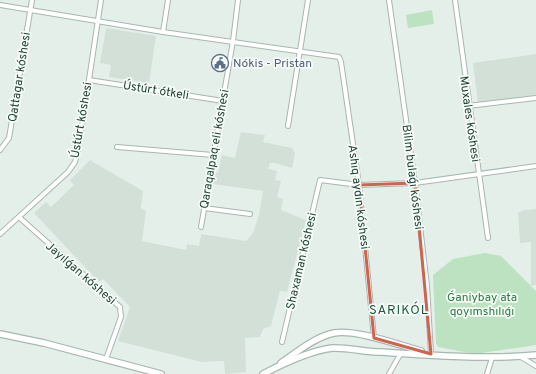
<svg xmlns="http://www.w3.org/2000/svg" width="536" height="374" font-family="Overpass,sans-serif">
<rect width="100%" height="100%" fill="#e5efe9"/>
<g fill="#d2e0d8">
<path d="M106,28L156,36L149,83L109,77L111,65L100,63Z"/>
<path d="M536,54V95L478,103L473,63Z"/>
<path d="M241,132L265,135L263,142L292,148L295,153L292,168L275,163H270L268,169L277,171L275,180L281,181L277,197L283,199L281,210L306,220L287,292L280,291L271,326L263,329L260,337L245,338L246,372L225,374L224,361L202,362L118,341L130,307L103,279L99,282L34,213L46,202L51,207L74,185L70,180L90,160L143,191L141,208L146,211L142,241L186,250L187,244L199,246L201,234L246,241L253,233L259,215L263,191L213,184L214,172L218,173L222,155L235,158Z"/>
<path d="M536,209V285L531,286V242L520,243L518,213L524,210Z"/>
</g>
<g fill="#bce2c2">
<path d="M432,10L434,24L408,28L406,15Z"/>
<path d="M485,253L501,256L536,291V345L475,354L438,347L436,343L433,275L453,259Z"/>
</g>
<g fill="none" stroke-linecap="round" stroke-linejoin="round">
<g stroke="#a6b8b0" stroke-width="6">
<g id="minor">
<path d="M389,0L415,183L427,286L431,354"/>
<path d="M455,0L488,238"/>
<path d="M0,5L163,32L339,57L341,62L359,185L374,338"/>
<path d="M163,32L168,0"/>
<path d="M89,80L223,101"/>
<path d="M468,106L536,98"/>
<path d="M288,126L308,0"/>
<path d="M117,147L213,155"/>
<path d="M0,150L9,138L32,0"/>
<path d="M204,208L250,214"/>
<path d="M20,218L120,307L121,317L106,359"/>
<path d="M201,227L233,41L238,0"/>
<path d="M0,234L68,172L75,162L79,146L101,0"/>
<path d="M282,342L320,180L359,185L415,183L536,166"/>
<path d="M521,357L536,366"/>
<path d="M389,374L401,353"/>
<path d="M487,374L492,358"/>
</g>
</g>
<g stroke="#a6b8b0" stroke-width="8">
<g id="tertiary">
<path d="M0,334L44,343L161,374"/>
<path d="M281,363C297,352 315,337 334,333C356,329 399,345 421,351"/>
<path d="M263,374C284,363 309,351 332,348C348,347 364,352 380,352C433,355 484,360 536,355"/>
</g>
</g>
<use href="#minor" stroke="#fff" stroke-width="4"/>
<use href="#tertiary" stroke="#fff" stroke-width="5.5"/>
</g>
<path fill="none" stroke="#d3624d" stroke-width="3" stroke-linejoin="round" d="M415,183L431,354L374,338L359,185Z"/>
<defs>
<g id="civic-ring" transform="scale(0.9)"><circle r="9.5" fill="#f6fbf8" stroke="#5c6f8a" stroke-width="1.5"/><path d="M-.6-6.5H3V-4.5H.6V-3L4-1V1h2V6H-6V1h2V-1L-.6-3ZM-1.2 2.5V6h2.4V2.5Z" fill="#5c6f8a"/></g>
</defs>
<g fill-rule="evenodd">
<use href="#civic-ring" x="220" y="63"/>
</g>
<g text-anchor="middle" stroke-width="3.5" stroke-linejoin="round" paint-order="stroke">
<g font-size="12" fill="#4e5e75" stroke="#f6fbf8" text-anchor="start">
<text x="233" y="67">Nókis - Pristan</text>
</g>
<g font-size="12" fill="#214436" stroke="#f6fbf8">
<text transform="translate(19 77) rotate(-81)" y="4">Qattagar kóshesi</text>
<text transform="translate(156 90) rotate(9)" y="4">Ústúrt ótkeli</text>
<text transform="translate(470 119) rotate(82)" y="4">Muxales kóshesi</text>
<text transform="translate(81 120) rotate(-80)" y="4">Ústúrt kóshesi</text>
<text transform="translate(214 149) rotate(-80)" y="4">Qaraqalpaq eli kóshesi</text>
<text transform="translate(413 177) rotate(83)" y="4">Bilim bulaǵı kóshesi</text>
<text transform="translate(359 197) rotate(83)" y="4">Ashıq aydın kóshesi</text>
<text transform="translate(301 261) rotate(-77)" y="4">Shaxaman kóshesi</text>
<text transform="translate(81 273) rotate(41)" y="4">Jayılǵan kóshesi</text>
</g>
<g font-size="12" fill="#277f3f" stroke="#f6fbf8">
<text x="482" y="301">Ǵaniybay ata<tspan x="482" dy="14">qoyımshılıǵı</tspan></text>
</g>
<g font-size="13" letter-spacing="1" fill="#1a5842" stroke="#f6fbf8">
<text x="399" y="314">SARIKÓL</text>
</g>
</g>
</svg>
